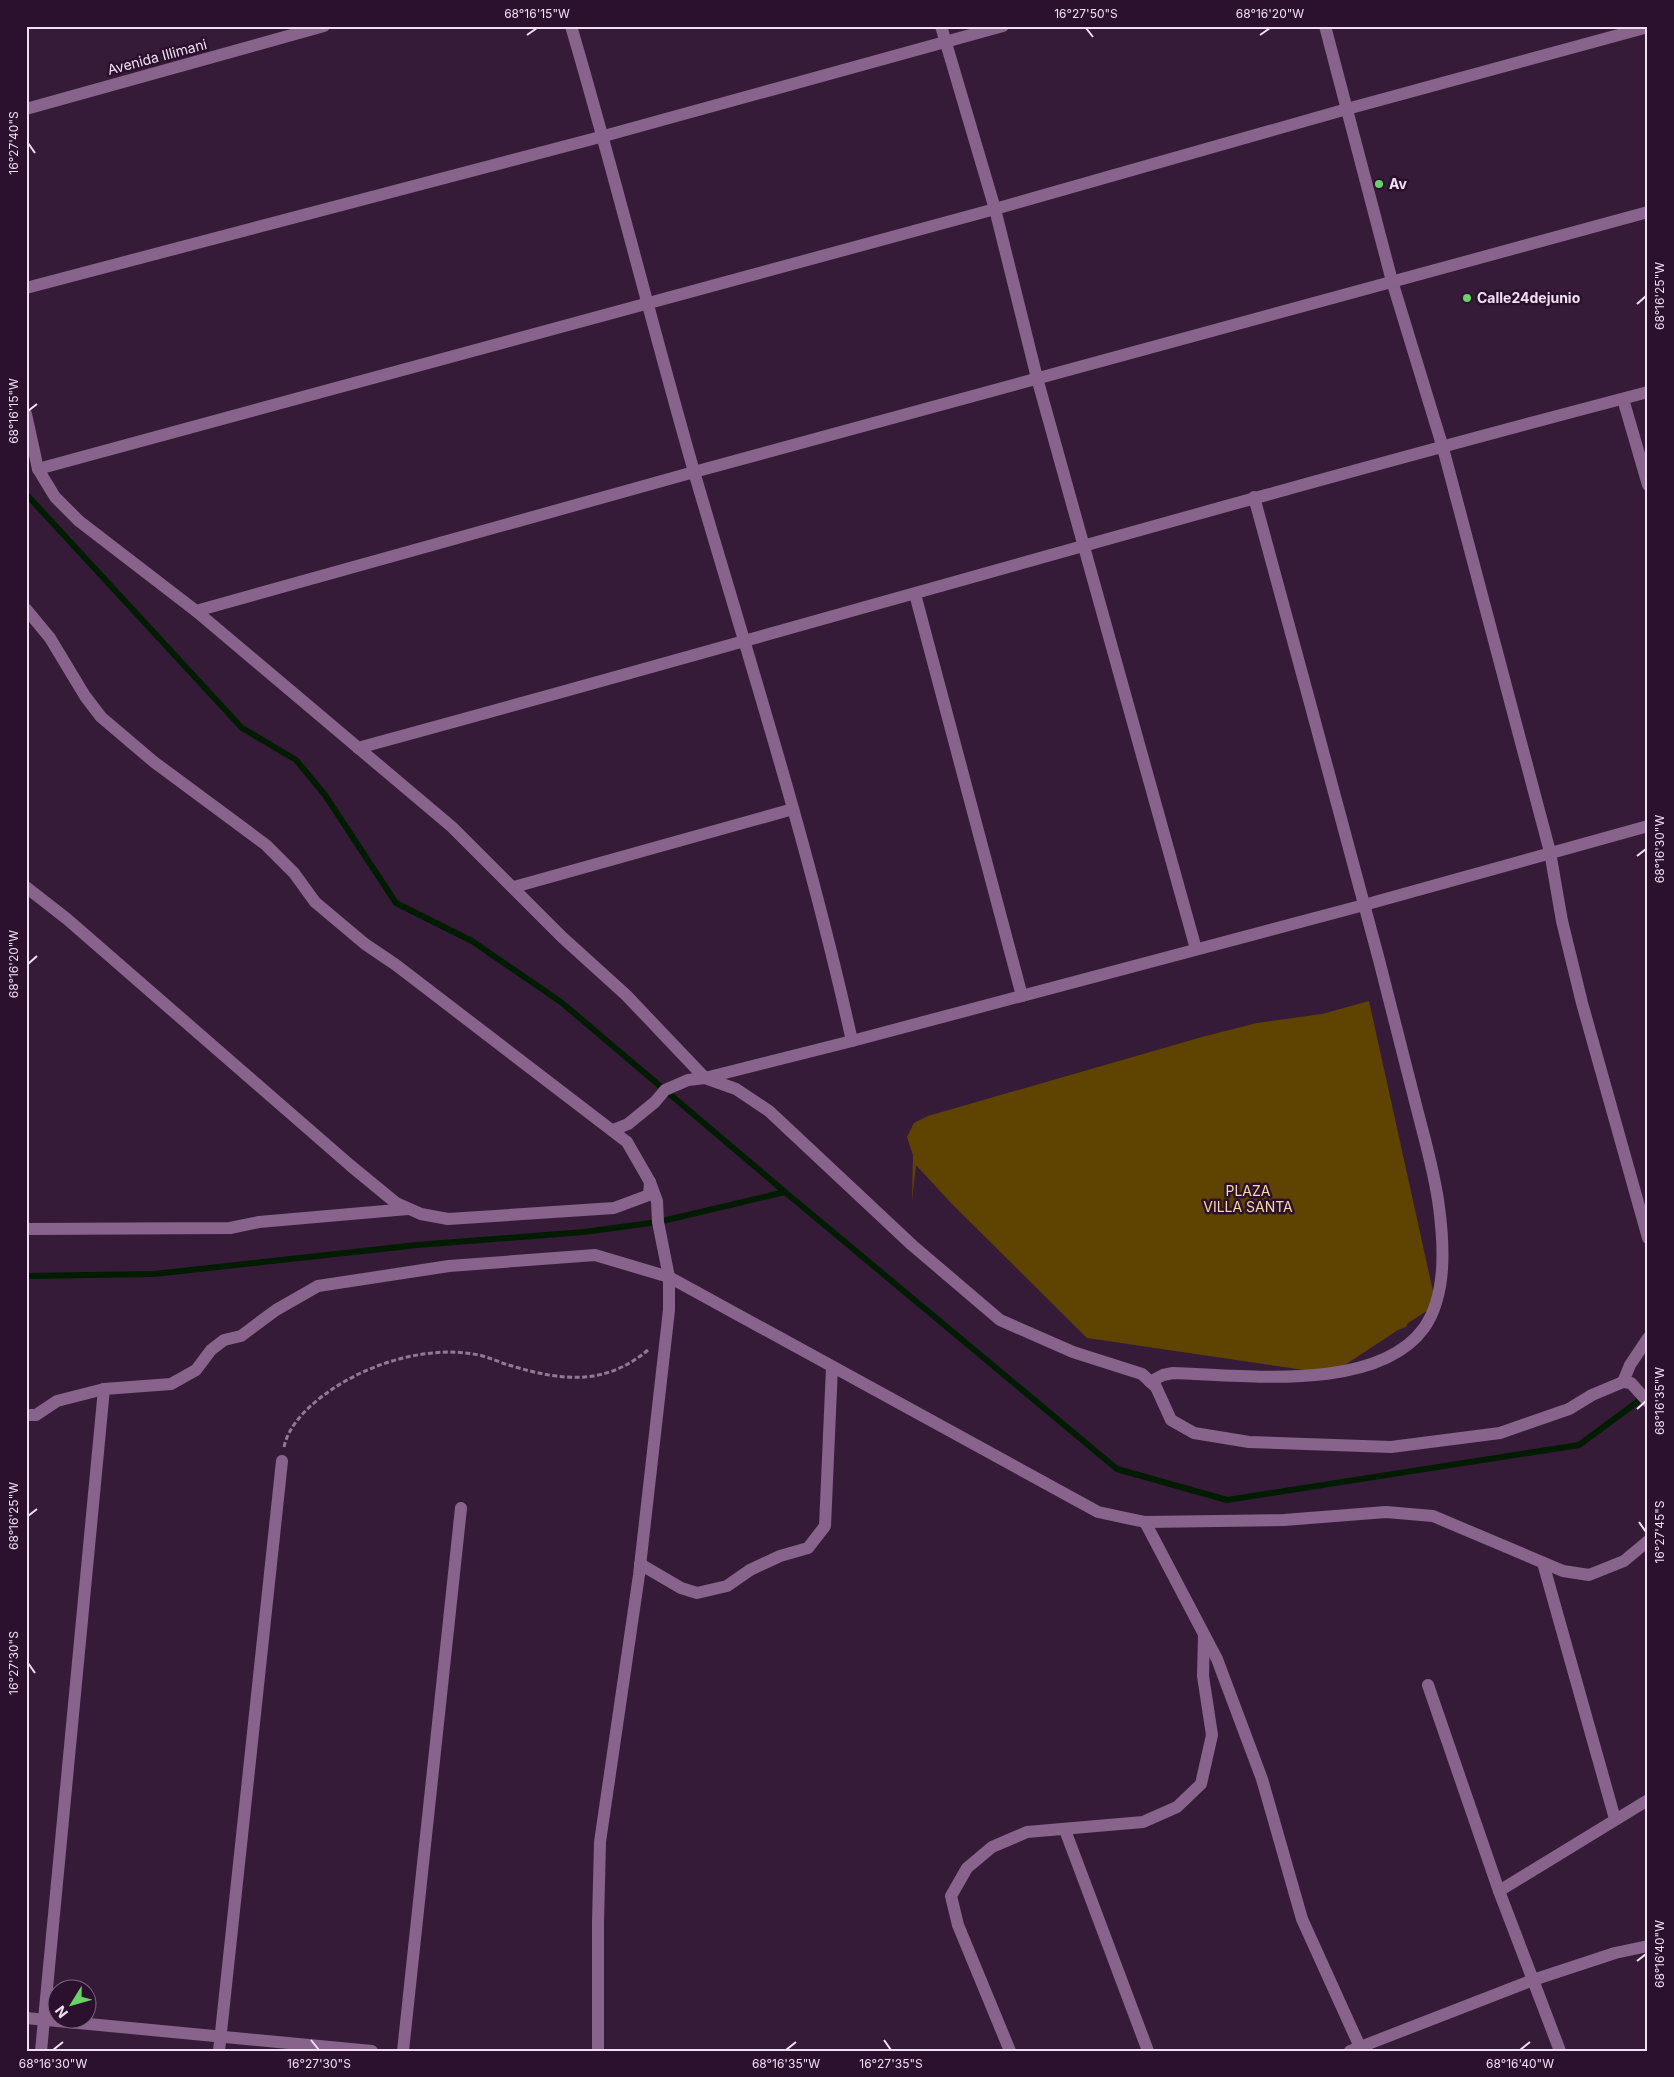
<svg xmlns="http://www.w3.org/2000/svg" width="1674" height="2077" font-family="Inter,sans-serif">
<rect width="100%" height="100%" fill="#361b38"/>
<path fill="#5e4400" d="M1369,1001L1436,1305L1408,1323L1406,1327L1398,1330L1331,1374L1087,1338L950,1202L916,1165L912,1200L913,1155L907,1137L914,1123L928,1116L1202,1037L1257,1023L1322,1014Z"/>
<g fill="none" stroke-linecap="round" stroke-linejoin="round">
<g stroke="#001c00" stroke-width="6">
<path d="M26,494L242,728L296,760L325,795L396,903L472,941L561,1002L785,1192"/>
<path d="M26,1276L154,1274L417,1245L584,1232L658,1222L785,1192L1117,1469L1227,1500L1579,1445L1644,1397"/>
</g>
<path stroke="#907992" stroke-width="3" stroke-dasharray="5 2.5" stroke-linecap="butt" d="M284,1447C289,1423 312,1403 331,1390C372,1362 430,1345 479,1355C491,1358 501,1363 512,1366C562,1381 605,1386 648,1350"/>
<g stroke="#88638c" stroke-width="12">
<path d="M571,26C615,175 652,326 695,475C750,663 810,850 852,1041"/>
<path d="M941,26L995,209L1037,378L1196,949"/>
<path d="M1325,26L1392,281L1443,448L1550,852L1562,921L1582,1003L1648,1238"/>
<path d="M26,109L324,26"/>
<path d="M26,288L604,136L1003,26"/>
<path d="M1623,399L1648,485"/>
<path d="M26,414L38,469L55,497L79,521L196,611L452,827L562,937L626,995L705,1078L736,1089L769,1111L912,1245L1000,1320L1073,1352L1142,1374L1156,1387L1171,1420L1194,1433L1249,1442L1391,1447L1500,1433L1569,1409L1592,1395L1623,1382L1631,1383L1648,1402"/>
<path d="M38,469L995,209L1347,109L1648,27"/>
<path d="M915,594L1022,996"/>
<path d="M26,609L50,638L85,696L101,717L154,762L266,845L294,873L315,902L365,944L396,965L627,1142L650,1182L657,1201L658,1222L669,1277V1310L639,1575L600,1842L598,1922V2051"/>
<path d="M196,611L694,472L1648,212"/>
<path d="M358,748C789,631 1216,505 1648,392"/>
<path d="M26,887L67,919L351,1166L396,1203L421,1214L448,1219L614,1208L649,1195L650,1182"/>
<path d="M514,887L793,809"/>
<path d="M613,1130L628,1124L655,1102L665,1090L688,1080L705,1078L852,1041L1364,905L1648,826"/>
<path d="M26,1229L230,1228L259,1222L408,1209"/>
<path d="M1150,1382L1163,1375L1173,1373C1244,1375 1377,1393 1424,1328C1447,1295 1444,1245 1439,1207C1435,1175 1426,1144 1418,1113C1405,1062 1392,1011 1379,960C1338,806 1296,651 1254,497"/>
<path d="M1623,1382L1630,1365L1648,1338"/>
<path d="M26,1415H36L57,1401L104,1389L171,1384L196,1370L211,1350L224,1340L241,1336L276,1310L318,1286L449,1266L595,1255L669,1277L1098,1512L1145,1522L1284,1520L1386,1512L1433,1516L1563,1571L1589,1575L1624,1561L1648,1541"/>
<path d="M1145,1522L1217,1659L1262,1779L1302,1919L1360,2047"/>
<path d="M1543,1563L1615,1819"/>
<path d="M640,1564L681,1588L697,1593L727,1586L750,1570L780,1556L808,1548L825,1526L832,1367"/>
<path d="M1428,1685L1499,1891"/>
<path d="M1648,1800L1499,1891L1533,1980L1615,1953L1648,1946"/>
<path d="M1065,1830L1148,2051"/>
<path d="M26,2018L372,2051"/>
<path d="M41,2051L104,1389"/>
<path d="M219,2051L282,1461"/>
<path d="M403,2051L461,1508"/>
<path d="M1010,2051L958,1925L951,1896L967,1868L992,1847L1027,1832L1143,1822L1177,1807L1201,1784L1212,1735L1203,1676L1204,1635"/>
<path d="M1350,2051L1533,1980L1560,2051"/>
</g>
</g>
<path fill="none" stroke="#f1e0f3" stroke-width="2" d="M1086,28L1093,37M527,35L537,28M1260,35L1270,28M28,143L35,153M1637,304L1646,296M28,411L37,404M1637,856L1646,849M28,964L37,956M1637,1409L1646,1401M28,1516L37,1509M1639,1522L1646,1532M28,1663L35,1673M1637,1961L1646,1954M311,2040L319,2050M884,2040L891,2050M53,2050L63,2042M786,2050L796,2042M1520,2050L1530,2042"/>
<g fill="#67d466" stroke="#2b112e" stroke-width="2">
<circle cx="1379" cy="184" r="5"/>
<circle cx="1467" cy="298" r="5"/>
</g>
<g text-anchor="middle" stroke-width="5" stroke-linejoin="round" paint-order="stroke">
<g font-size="14" fill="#f1e0f3" stroke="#2b112e">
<text transform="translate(157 57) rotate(-15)" y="5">Avenida Illimani</text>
</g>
<g font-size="14" font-weight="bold" fill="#f1e0f3" stroke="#2b112e" text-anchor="start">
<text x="1389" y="189">Av</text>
<text x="1477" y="303">Calle24dejunio</text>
</g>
<g font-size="14" fill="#f8dba3" stroke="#2b112e">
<text x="1248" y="1196">PLAZA<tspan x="1248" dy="16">VILLA SANTA</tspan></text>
</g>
</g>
<rect width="1674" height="2077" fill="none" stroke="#2b112e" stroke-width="55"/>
<g transform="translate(72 2004) rotate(233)"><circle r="24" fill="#2b112e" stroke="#7a647d"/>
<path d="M0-4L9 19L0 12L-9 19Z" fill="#67d466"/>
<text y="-8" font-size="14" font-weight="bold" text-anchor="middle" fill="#f1e0f3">N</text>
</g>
<rect x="28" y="28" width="1618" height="2022" fill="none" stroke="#f1e0f3" stroke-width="2"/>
<g font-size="12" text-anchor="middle" fill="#f1e0f3">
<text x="537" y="18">68°16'15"W</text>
<text x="1086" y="18">16°27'50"S</text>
<text x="1270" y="18">68°16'20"W</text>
<text transform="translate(14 143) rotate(-90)" y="4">16°27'40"S</text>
<text transform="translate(1660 296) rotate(-90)" y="4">68°16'25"W</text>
<text transform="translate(14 411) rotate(-90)" y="4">68°16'15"W</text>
<text transform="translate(1660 849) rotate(-90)" y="4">68°16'30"W</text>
<text transform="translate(14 964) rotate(-90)" y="4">68°16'20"W</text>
<text transform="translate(1660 1401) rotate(-90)" y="4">68°16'35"W</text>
<text transform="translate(14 1516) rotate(-90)" y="4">68°16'25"W</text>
<text transform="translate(1660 1532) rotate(-90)" y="4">16°27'45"S</text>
<text transform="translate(14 1663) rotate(-90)" y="4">16°27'30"S</text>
<text transform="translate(1660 1954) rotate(-90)" y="4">68°16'40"W</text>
<text x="53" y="2068">68°16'30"W</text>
<text x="319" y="2068">16°27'30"S</text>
<text x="786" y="2068">68°16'35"W</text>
<text x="891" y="2068">16°27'35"S</text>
<text x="1520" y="2068">68°16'40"W</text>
</g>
</svg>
